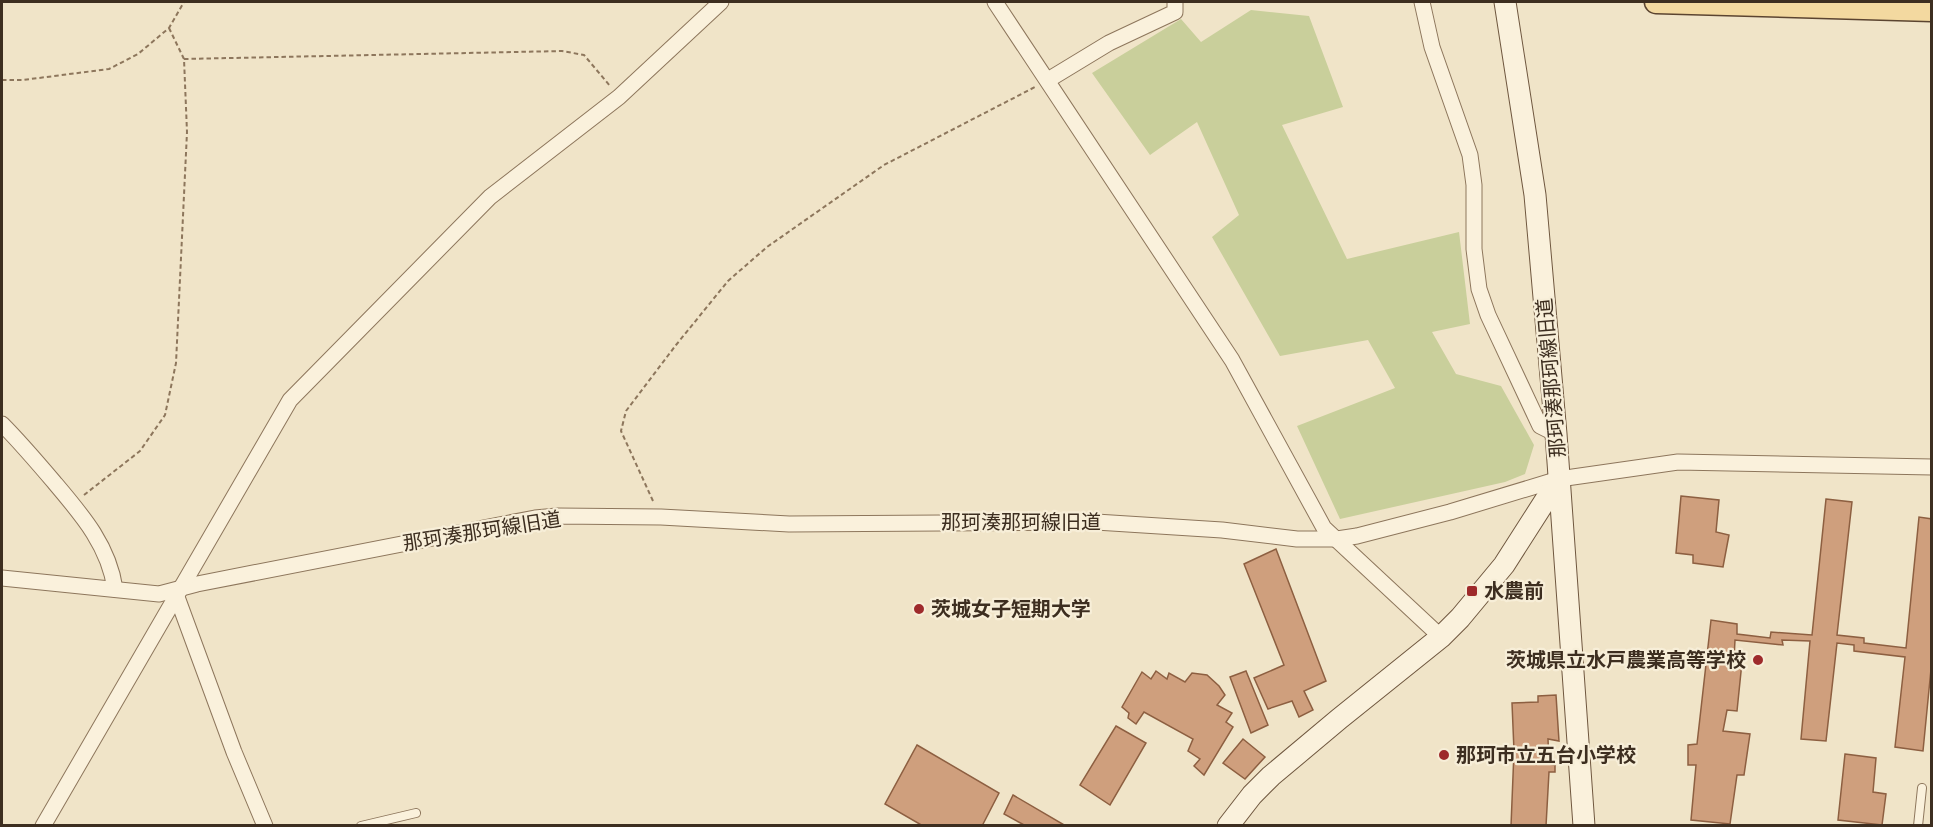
<svg xmlns="http://www.w3.org/2000/svg" width="1933" height="827" font-family="'Times New Roman','Noto Sans JP',serif">
<rect width="100%" height="100%" fill="#f0e4c8"/>
<path fill="#c9cf9b" d="M1251,10L1309,16L1343,107L1282,125L1347,259L1459,232L1470,324L1432,332L1456,374L1501,386L1534,445L1525,474L1505,482L1340,519L1297,426L1395,388L1368,340L1280,356L1212,237L1239,215L1197,122L1150,155L1092,73L1181,19L1201,42Z"/>
<g fill="#cf9f7d" stroke="#8d5f41" stroke-width="1.5">
<path d="M1681,496L1719,500L1716,532L1729,535L1723,567L1693,563V555L1676,553Z"/>
<path d="M1826,499L1852,502L1837,635L1864,638V643L1906,648L1919,517L1932,519V659L1923,751L1895,747L1905,657L1854,651V645L1837,643L1826,741L1801,739L1810,641L1782,640L1783,645L1735,640L1734,659L1742,662L1737,711L1727,710L1723,731L1750,734L1744,775H1737L1730,824L1691,820L1696,765H1688V745L1697,744L1711,620L1737,624V634L1770,638L1771,632L1812,635Z"/>
<path d="M1276,549L1326,681L1304,691L1313,710L1299,717L1292,701L1268,709L1254,678L1284,665L1244,564Z"/>
<path d="M1156,671L1167,679L1169,673L1185,682L1192,673L1207,675L1219,686L1225,695L1217,705L1232,713L1226,722L1233,727L1204,775L1194,766L1200,759L1188,751L1193,739L1144,712L1136,724L1128,718L1129,713L1122,707L1142,672L1151,679Z"/>
<path d="M1246,671L1268,725L1251,733L1230,677Z"/>
<path d="M1556,695L1559,741L1548,739L1549,764L1555,765V772H1549L1546,826H1511L1514,751L1512,703L1538,702V696Z"/>
<path d="M1116,726L1146,743L1110,805L1080,785Z"/>
<path d="M1243,739L1265,757L1245,779L1223,763Z"/>
<path d="M917,745L999,793L982,826H923L885,804Z"/>
<path d="M1845,754L1876,758L1873,792L1886,794L1882,825L1838,820Z"/>
<path d="M1013,795L1066,826H1026L1004,814Z"/>
</g>
<g fill="none" stroke-linecap="round" stroke-linejoin="round">
<g stroke="#8d765c" stroke-width="10">
<g id="lane">
<path d="M361,826L416,813"/>
<path d="M1918,826L1922,788"/>
</g>
</g>
<g stroke="#8d765c" stroke-width="17">
<g id="street">
<path d="M995,2L1232,360L1324,528L1441,637"/>
<path d="M1422,2L1432,47L1470,155L1474,185V249L1479,289L1488,315L1540,426L1556,434"/>
<path d="M1048,80L1109,43L1175,12V2"/>
<path d="M2,424C20,442 37,462 54,482C82,515 109,546 115,589"/>
<path d="M2,578L159,594L197,584L535,518L557,516L661,517L789,524L1096,522L1222,530L1297,539H1337L1357,536L1450,512L1559,479L1678,462L1932,467"/>
<path d="M177,597L234,752L265,826"/>
<path d="M43,826L290,400L490,197L619,97L721,2"/>
</g>
</g>
<g stroke="#6f573f" stroke-width="23">
<g id="secondary">
<path d="M1505,2L1535,195L1556,434L1584,826"/>
<path d="M1228,826L1252,795L1271,776L1339,719L1441,637L1460,618L1504,565L1559,479"/>
</g>
</g>
<g stroke="#5b4430" stroke-width="25">
<path id="primary" d="M1656,2L1932,10"/>
</g>
<g stroke="#8d765c" stroke-width="2" stroke-dasharray="4.5 3" stroke-linecap="butt">
<path d="M184,59L562,51L584,55L610,86"/>
<path d="M2,80H23L109,69L138,54L169,28L184,2"/>
<path d="M84,495L140,451L165,415L176,363L187,132L184,59L169,28"/>
<path d="M653,501L621,431L626,411L676,345L728,281L767,247L884,165L1035,87"/>
</g>
<use href="#lane" stroke="#faf1dc" stroke-width="8"/>
<use href="#street" stroke="#faf1dc" stroke-width="15"/>
<use href="#secondary" stroke="#faf1dc" stroke-width="21"/>
<use href="#primary" stroke="#f3d9a0" stroke-width="22"/>
</g>
<g fill="#9e2a2b" stroke="#f7eed8" stroke-width="2">
<rect x="1466" y="585" width="12" height="12" rx="3"/>
<circle cx="919" cy="609" r="6"/>
<circle cx="1758" cy="660" r="6"/>
<circle cx="1444" cy="755" r="6"/>
</g>
<g text-anchor="middle" stroke-width="4.5" stroke-linejoin="round" paint-order="stroke">
<g font-size="20" fill="#3d2e20" stroke="#f7eed8">
<text transform="translate(1551 378) rotate(-95)" y="7">那珂湊那珂線旧道</text>
<text x="1021" y="529">那珂湊那珂線旧道</text>
<text transform="translate(482 531) rotate(-9)" y="7">那珂湊那珂線旧道</text>
</g>
<g font-size="20" font-weight="bold" fill="#3d2e20" stroke="#f7eed8" text-anchor="start">
<text x="1484" y="598">水農前</text>
<text x="931" y="616">茨城女子短期大学</text>
<text x="1746" y="667" text-anchor="end">茨城県立水戸農業高等学校</text>
<text x="1456" y="762">那珂市立五台小学校</text>
</g>
</g>
<rect width="1933" height="827" fill="none" stroke="#3d2e20" stroke-width="6"/>
</svg>
